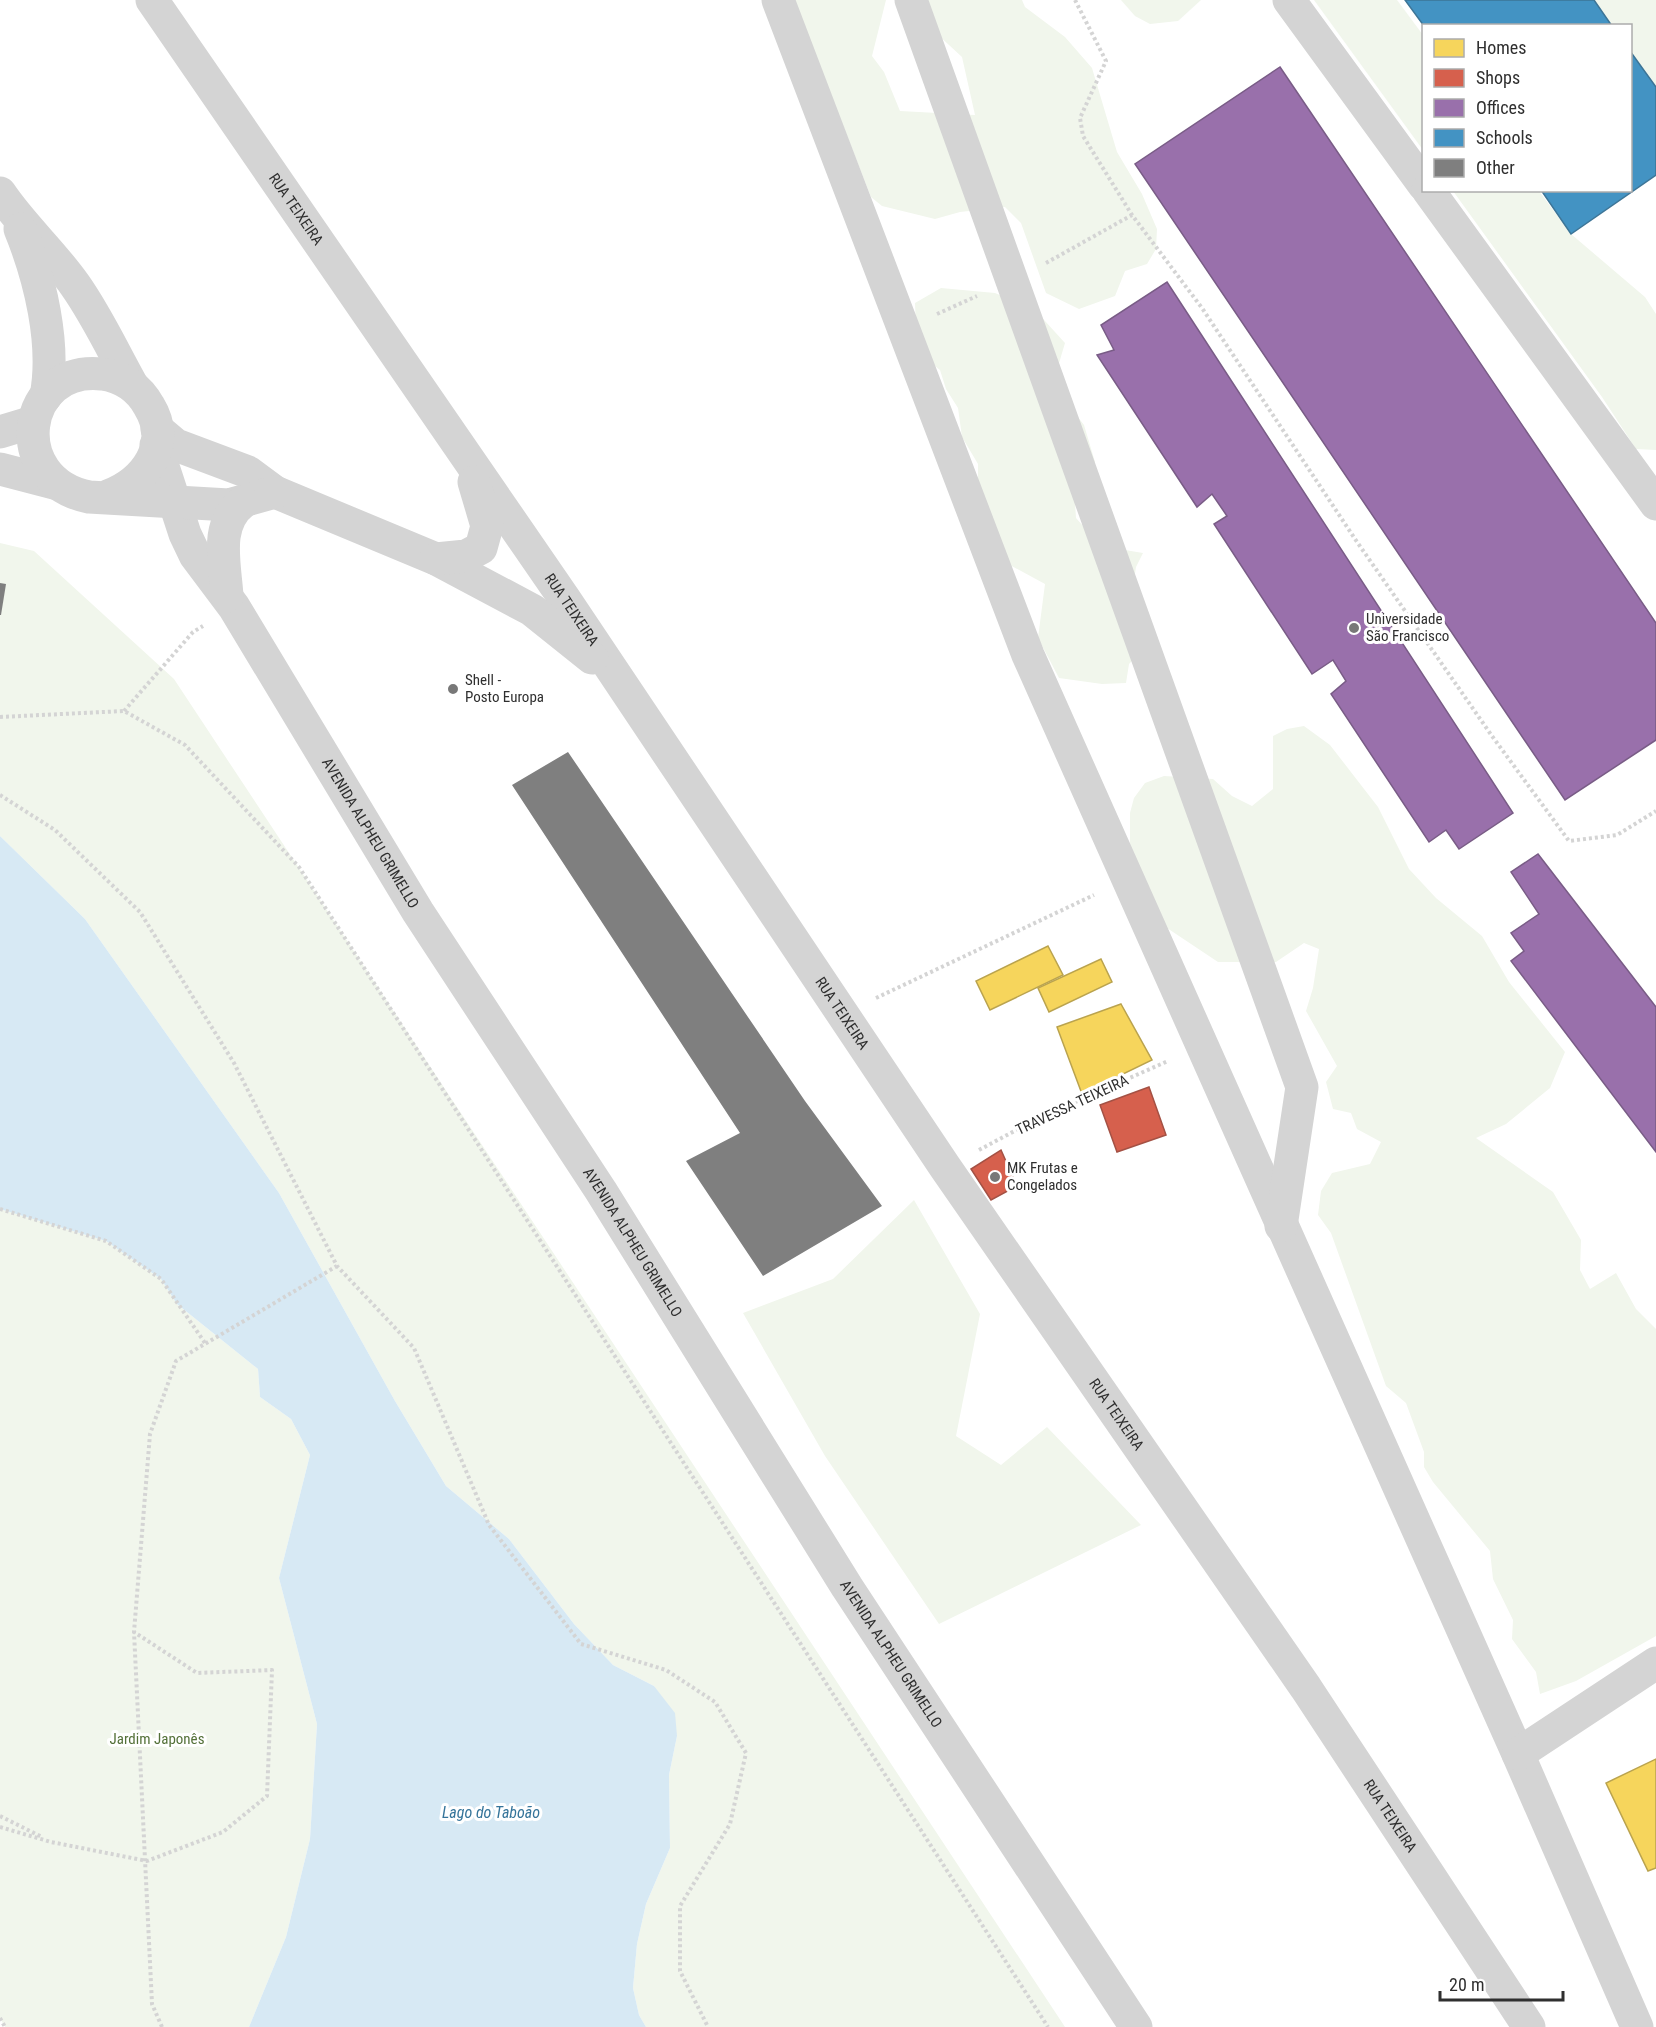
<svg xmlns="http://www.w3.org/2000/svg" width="1656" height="2027" font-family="'Roboto Condensed',sans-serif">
<rect width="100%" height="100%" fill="#fff"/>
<g fill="#f1f6ec">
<path d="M794,0H886L872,56L884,72L900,111L975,115L962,57L936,33L925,0H1022L1025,7L1065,37L1092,68L1117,152L1142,194L1157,229L1156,249L1147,264L1125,271L1115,296L1079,309L1046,293L1021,223L1005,207L960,212L935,219L882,206L871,197Z"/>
<path d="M1121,0H1201L1178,21L1150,24L1135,16Z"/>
<path d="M1314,0H1397L1423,35V150Z"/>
<path d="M1588,0H1656V90L1631,56L1630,26L1607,25Z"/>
<path d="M1453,191H1539L1571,234L1645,297L1656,314V450L1636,449L1602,397Z"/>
<path d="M941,288L995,293L1035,310L1065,343L1057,370L1074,412L1084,425L1095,462L1074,487L1076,518L1101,546L1143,553L1136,567L1130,606L1153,639L1129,664L1126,683L1102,684L1059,678L1038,638L1045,584L1008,564L978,480V464L962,437L958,408L946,389L940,370L917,352L915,303Z"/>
<path d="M0,543L34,551L174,679L1065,2027H646L639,2015L633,1988L637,1944L646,1904L670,1848L669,1775L677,1736L654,1686L613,1665L574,1624L509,1539L446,1486L395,1401L279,1193L85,919L0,836Z"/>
<path d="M1304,726L1330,745L1378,807L1409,869L1436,898L1482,936L1509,982L1565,1052L1550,1088L1506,1124L1476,1138L1553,1192L1581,1240L1580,1270L1590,1289L1616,1273L1636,1309L1656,1329V1636L1576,1681L1540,1694L1536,1672L1512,1639L1513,1620L1493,1579L1490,1551L1433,1482L1424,1467V1452L1406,1403L1386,1386L1331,1233L1318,1215L1321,1191L1332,1173L1370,1164L1381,1142L1357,1129L1351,1113L1333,1109L1326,1082L1337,1066L1306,1011L1313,988L1319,949L1304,943L1276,962H1218L1161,924L1130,851V813L1134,798L1145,783L1164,776L1213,779L1232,796L1252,806L1273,789V736L1287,729Z"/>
<path d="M914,1200L980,1314L956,1436L1001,1465L1047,1427L1141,1525L939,1624L825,1456L743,1313L833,1279Z"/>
<path d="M0,1209L106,1241L161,1279L177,1304L258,1369L260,1397L291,1419L310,1455L279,1578L317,1724L310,1839L286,1937L249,2027H5L0,2018Z"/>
</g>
<path fill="#d7e9f4" d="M0,836L85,919L279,1193L395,1401L446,1486L509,1539L574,1624L613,1665L654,1686L675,1713L677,1736L669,1775L670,1848L646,1904L637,1944L633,1988L639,2015L646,2027H249L286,1937L310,1839L317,1724L279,1578L310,1455L291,1419L260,1397L258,1369L177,1304L161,1279L106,1241L0,1209Z"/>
<g fill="#f6d55c" stroke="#baa34e" stroke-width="1.5">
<path d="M1048,946L1063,975L990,1010L976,981Z"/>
<path d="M1101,959L1112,982L1049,1012L1038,988Z"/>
<path d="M1121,1004L1152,1060L1082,1094L1057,1027Z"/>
<path d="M1656,1759V1868L1648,1871L1606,1783Z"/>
</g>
<g fill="#d6604d" stroke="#a45144" stroke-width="1.5">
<path d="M1149,1087L1166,1135L1117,1152L1100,1105Z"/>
<path d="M1001,1150L1017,1186L991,1200L971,1169Z"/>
</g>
<g fill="#9970ab" stroke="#795c86" stroke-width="1.5">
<path d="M1280,67L1656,623V740L1565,800L1135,164Z"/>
<path d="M1167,282L1513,813L1459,849L1446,830L1429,842L1331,694L1346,681L1333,660L1312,674L1214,524L1227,516L1212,494L1197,507L1097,355L1114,350L1101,325Z"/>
<path d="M1538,854L1656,1007V1152L1511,961L1524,951L1511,933L1539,914L1511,872Z"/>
</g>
<g fill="#4393c3" stroke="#3d7597" stroke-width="1.5">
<path d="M1405,0H1594L1612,26H1424Z"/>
<path d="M1630,51L1656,87V175L1571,234L1541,190H1630Z"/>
</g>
<g fill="#7f7f7f">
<path d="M0,583L6,584L1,615H0Z"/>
<path d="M568,752L805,1101L882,1206L763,1276L686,1161L740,1133L512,785Z"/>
</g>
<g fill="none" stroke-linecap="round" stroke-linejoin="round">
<g stroke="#d4d4d4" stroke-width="4" stroke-dasharray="3 3" stroke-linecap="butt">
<path d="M1075,0L1106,61L1080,118L1083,136L1132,215L1202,308L1355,539L1492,736L1569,841L1617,835L1656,811"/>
<path d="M1046,263L1132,215"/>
<path d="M937,314L977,296"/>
<path d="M124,711L193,632L203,626"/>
<path d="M0,717L124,711L185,745L299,867L1048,2027"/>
<path d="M0,795L55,830L140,912L234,1063L337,1266L414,1348L489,1525L581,1644L666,1670L715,1702L746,1753L730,1824L680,1906V1971L708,2027"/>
<path d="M876,998L1094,895"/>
<path d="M979,1150L1037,1119L1168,1061"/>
<path d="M0,1209L106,1241L161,1279L205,1343"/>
<path d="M0,1816L42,1837"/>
<path d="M0,1827L51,1842L147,1861L223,1832L267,1796L272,1670L197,1673L134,1632"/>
<path d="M0,2018L5,2027"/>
<path d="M162,2027L152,2004L134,1632L150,1434L176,1361L337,1266"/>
</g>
<g stroke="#d4d4d4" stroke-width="33">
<path id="s1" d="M152,0L564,598L945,1167L1306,1688L1529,2027"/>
<path d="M778,0L1028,655L1518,1754L1637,2027"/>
<path d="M911,0L1302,1087L1281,1226"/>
<path d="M1289,0L1424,185"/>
<path d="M1428,190L1656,504"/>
<path d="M0,193C22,226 52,252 75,285C97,316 113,351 132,385"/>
<path d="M20,229C40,278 56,344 46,396"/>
<path d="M157,429L176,445L248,472L275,492L436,559L532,610L592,658"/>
<path d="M0,432L33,422"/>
<path id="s2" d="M156,445L185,534L195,555L234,607L418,912L601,1191L847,1587L1136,2027"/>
<path d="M0,469L54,483"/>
<path d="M108,496C145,482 173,445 149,406C139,388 123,377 102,374C21,365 5,480 89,497L229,505L275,492"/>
<path d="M436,559L466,556L481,548L487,526L474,482"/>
<path d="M227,596C225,564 214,524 243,502"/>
<path d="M1518,1754L1656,1663"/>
</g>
</g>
<g fill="#787878" stroke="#fff" stroke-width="2">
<circle cx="1354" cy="628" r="6"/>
<circle cx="453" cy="689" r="6"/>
<circle cx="995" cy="1177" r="6"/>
</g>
<g text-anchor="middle" stroke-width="6" stroke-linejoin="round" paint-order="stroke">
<g font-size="15" fill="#2f2f2f" stroke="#fff">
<text dy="5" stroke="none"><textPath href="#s1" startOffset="254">RUA TEIXEIRA</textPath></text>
<text dy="5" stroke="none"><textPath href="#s1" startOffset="740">RUA TEIXEIRA</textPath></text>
<text dy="5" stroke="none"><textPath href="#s2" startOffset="446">AVENIDA ALPHEU GRIMELLO</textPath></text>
<text dy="5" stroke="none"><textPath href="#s1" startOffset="1226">RUA TEIXEIRA</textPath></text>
<text transform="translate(1072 1105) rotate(-25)" y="5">TRAVESSA TEIXEIRA</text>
<text dy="5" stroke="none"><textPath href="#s2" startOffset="932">AVENIDA ALPHEU GRIMELLO</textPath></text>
<text dy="5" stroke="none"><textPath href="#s1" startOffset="1712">RUA TEIXEIRA</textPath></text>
<text dy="5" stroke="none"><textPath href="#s2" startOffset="1418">AVENIDA ALPHEU GRIMELLO</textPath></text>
<text dy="5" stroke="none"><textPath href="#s1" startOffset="2198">RUA TEIXEIRA</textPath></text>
</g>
<g font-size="15" fill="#2f2f2f" stroke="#fff" text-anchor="start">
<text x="1366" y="624">Universidade<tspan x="1366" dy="17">São Francisco</tspan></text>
<text x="465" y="685">Shell -<tspan x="465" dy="17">Posto Europa</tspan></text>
<text x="1007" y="1173">MK Frutas e<tspan x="1007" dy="17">Congelados</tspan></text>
</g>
<g font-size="15" fill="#537038" stroke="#fff">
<text x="157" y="1744">Jardim Japonês</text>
</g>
<g font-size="16" font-style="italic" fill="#35749a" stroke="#fff">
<text x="491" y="1818">Lago do Taboão</text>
</g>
</g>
<rect x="1422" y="24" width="210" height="168" fill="#ffffff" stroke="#acacac" stroke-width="1.5"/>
<rect x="1434" y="39" width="30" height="18" fill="#f6d55c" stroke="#acacac" stroke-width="1.5"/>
<text x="1476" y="54" font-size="18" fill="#2f2f2f">Homes</text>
<rect x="1434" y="69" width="30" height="18" fill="#d6604d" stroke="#acacac" stroke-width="1.5"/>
<text x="1476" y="84" font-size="18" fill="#2f2f2f">Shops</text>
<rect x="1434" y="99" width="30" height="18" fill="#9970ab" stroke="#acacac" stroke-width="1.5"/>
<text x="1476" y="114" font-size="18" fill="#2f2f2f">Offices</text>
<rect x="1434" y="129" width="30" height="18" fill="#4393c3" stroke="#acacac" stroke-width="1.5"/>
<text x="1476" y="144" font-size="18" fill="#2f2f2f">Schools</text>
<rect x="1434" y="159" width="30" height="18" fill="#7f7f7f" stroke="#acacac" stroke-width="1.5"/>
<text x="1476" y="174" font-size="18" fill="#2f2f2f">Other</text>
<path d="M1440 1991v9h123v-9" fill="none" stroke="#2f2f2f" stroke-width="3"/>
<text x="1449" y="1991" font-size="18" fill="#2f2f2f" stroke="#ffffff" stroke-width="4.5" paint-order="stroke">20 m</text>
</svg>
